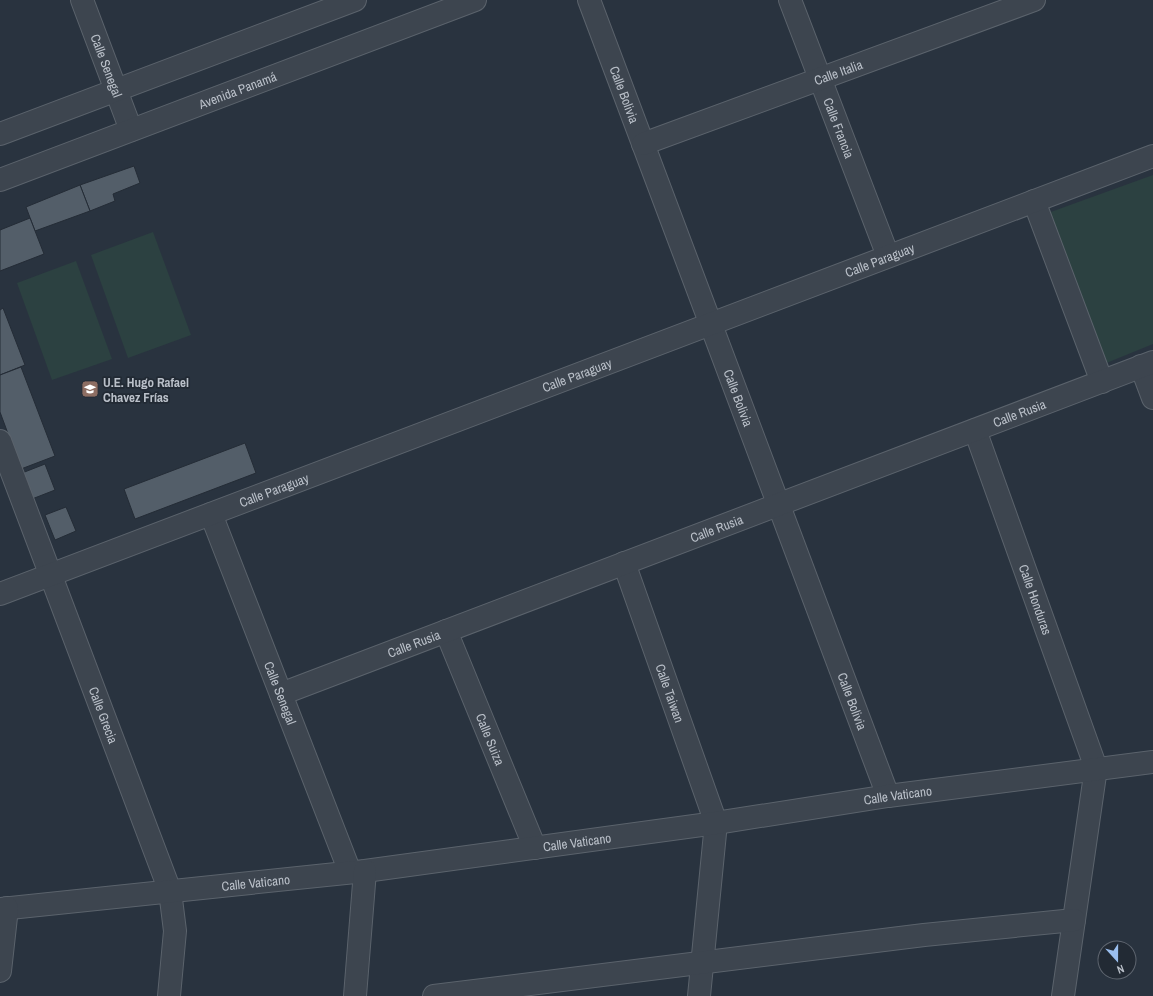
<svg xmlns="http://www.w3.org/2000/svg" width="1153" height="996" font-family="'Archivo Narrow',sans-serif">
<rect width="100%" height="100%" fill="#29333f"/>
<g fill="#2c4141">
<path d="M1153,175V344L1104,364L1048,213Z"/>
<path d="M153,232L191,335L128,358L91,255Z"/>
<path d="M76,261L112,359L52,380L17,283Z"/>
</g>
<g fill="#535e69" stroke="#242c36">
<path d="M134,166L140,183L113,194L115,201L90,211L80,185Z"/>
<path d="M80,185L90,211L35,231L26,207Z"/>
<path d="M30,218L44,254L0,271V230Z"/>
<path d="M3,308L25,365L0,375V310Z"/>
<path d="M21,367L55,456L21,469L0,412V375Z"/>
<path d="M245,443L256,473L135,519L124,489Z"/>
<path d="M45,464L55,490L32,499L22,473Z"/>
<path d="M66,507L76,531L55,540L45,515Z"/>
</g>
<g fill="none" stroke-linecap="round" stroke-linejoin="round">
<g stroke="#5b636c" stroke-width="24">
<g id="minor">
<path id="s1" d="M82,0L131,130"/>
<path id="s2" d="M589,0L888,796"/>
<path id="s3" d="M790,0L888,256"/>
<path d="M0,134L355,0"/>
<path id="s4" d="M643,144L1034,0"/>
<path id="s5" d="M0,180L475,0"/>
<path d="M1034,201L1102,382"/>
<path d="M1141,366L1153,398"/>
<path id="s6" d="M975,430L1096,768L1063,996"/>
<path id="s7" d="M0,441L170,891L175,931L169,996"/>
<path id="s8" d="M211,514L350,872"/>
<path id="s9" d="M624,563L716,823L699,996"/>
<path id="s10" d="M0,594L1153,156"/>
<path id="s11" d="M446,631L535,848"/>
<path id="s12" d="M281,694L1153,362"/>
<path id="s13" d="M0,909L365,871L716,823L888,796L1153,762"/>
<path d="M0,971L7,908"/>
<path d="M355,996L365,871"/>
<path d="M434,996L924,935L1074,920"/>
</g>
</g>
<use href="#minor" stroke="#3d454f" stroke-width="22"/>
</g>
<defs>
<g id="school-square" transform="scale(0.9)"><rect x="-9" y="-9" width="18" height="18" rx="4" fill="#8d6e63" stroke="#222a34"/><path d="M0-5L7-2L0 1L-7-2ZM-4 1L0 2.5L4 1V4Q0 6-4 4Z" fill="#fff"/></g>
</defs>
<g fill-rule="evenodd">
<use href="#school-square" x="90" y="389"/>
</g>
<g text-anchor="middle" stroke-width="3.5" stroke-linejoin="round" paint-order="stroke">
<g font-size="13" fill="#bac0c9" stroke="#222a34">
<text dy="5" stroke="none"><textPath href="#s1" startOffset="70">Calle Senegal</textPath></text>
<text dy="5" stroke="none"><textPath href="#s4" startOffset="208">Calle Italia</textPath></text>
<text dy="5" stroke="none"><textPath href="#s5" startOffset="254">Avenida Panamá</textPath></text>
<text dy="5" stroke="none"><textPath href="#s2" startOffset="101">Calle Bolivia</textPath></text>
<text dy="5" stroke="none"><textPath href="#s3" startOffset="137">Calle Francia</textPath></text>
<text dy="5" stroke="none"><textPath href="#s10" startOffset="941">Calle Paraguay</textPath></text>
<text dy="5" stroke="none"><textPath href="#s10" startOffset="617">Calle Paraguay</textPath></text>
<text dy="5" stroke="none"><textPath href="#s2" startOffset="425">Calle Bolivia</textPath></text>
<text dy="5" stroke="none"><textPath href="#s12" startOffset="790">Calle Rusia</textPath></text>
<text dy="5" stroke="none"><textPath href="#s10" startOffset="293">Calle Paraguay</textPath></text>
<text dy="5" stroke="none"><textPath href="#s12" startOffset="466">Calle Rusia</textPath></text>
<text dy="5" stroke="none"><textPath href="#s6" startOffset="180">Calle Honduras</textPath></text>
<text dy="5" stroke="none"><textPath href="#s12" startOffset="142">Calle Rusia</textPath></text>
<text dy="5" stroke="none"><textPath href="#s8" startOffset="192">Calle Senegal</textPath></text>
<text dy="5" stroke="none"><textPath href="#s9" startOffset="138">Calle Taiwan</textPath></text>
<text dy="5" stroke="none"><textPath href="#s2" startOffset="749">Calle Bolivia</textPath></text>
<text dy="5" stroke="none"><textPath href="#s7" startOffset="293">Calle Grecia</textPath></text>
<text dy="5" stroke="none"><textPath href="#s11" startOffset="117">Calle Suiza</textPath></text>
<text dy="5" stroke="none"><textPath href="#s13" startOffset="905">Calle Vaticano</textPath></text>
<text dy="5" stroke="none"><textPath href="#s13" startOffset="581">Calle Vaticano</textPath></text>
<text dy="5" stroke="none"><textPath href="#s13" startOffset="257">Calle Vaticano</textPath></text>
</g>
<g font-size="13" font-weight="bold" fill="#bac0c9" stroke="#222a34" text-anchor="start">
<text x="103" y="387">U.E. Hugo Rafael<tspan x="103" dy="15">Chavez Frías</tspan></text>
</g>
</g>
<g transform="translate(1117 960) rotate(159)"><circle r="19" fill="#222a34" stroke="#5f6670"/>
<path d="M0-3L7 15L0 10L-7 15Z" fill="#9abeee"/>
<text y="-6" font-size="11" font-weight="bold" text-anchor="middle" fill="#bac0c9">N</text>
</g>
</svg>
